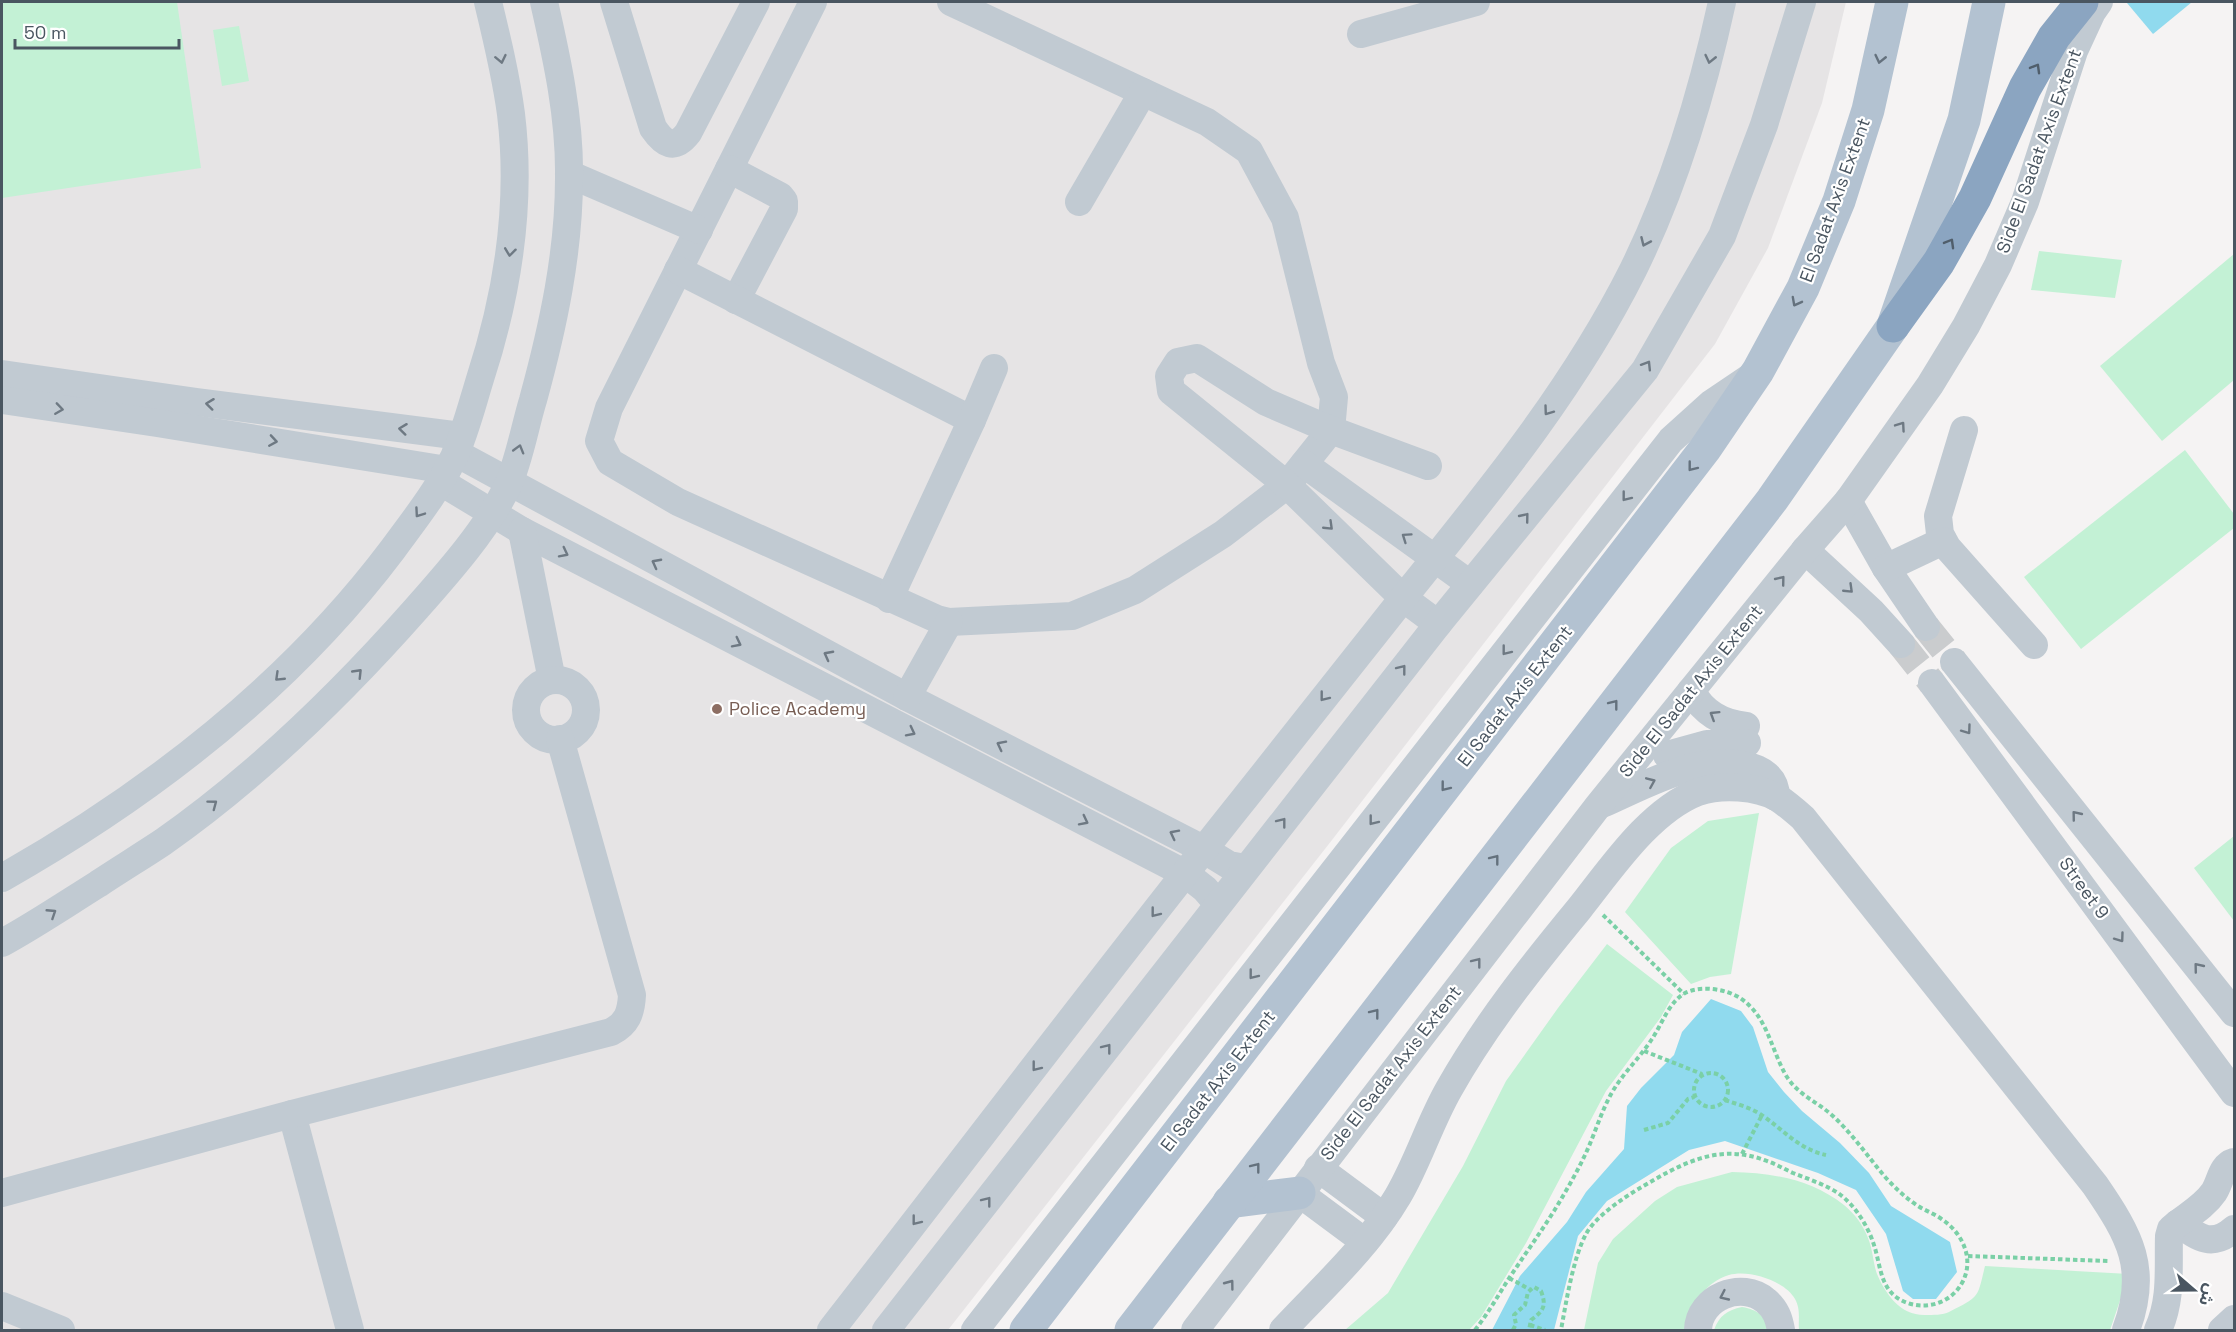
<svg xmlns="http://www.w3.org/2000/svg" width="2236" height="1332" font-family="'Space Grotesk','Noto Sans Arabic',sans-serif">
<rect width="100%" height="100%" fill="#f5f3f3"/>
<path fill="#e6e4e5" d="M2,2H1846L1822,103L1768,248L1715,344L1332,840L948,1330H2Z"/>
<g fill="#c3f1d5">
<path d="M2,2H177L201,168L2,198Z"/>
<path d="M239,26L249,81L222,86L213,30Z"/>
<path d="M2039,251L2122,260L2115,298L2031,290Z"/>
<path d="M2234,254V380L2162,441L2100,366Z"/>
<path d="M2185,450L2234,514V528L2081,649L2024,577Z"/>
<path d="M1759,813L1731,974L1710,977L1691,984L1625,912L1671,848L1708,821Z"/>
<path d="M2234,836V921L2194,868Z"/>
<path d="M1607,944L1673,995L1661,1017L1606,1091L1526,1243L1481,1317L1469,1330H1345L1388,1293L1463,1166L1506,1081L1558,1008Z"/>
<path d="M1732,1172C1773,1173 1811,1179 1844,1205C1855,1214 1863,1225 1868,1238C1873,1250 1873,1263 1877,1274C1886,1295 1901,1316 1926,1315C1933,1315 1943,1315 1949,1312C1980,1296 1977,1299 1985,1266L2129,1274L2110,1330H1799C1798,1319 1801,1310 1795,1299C1785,1281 1749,1269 1729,1275C1721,1277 1712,1283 1706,1289C1697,1299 1692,1318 1686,1330H1584L1598,1263L1613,1239L1655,1201L1677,1187Z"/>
<path d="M1742,1307C1759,1310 1764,1316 1771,1330H1714C1719,1316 1727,1310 1742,1307Z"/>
</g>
<g fill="#90daee">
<path d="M2129,2H2192L2153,34L2127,3Z"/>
<path d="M1711,999L1741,1011L1753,1027L1768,1072L1784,1092L1802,1111L1840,1143L1869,1173L1891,1206L1950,1242L1957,1272L1936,1299H1913L1903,1291L1886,1234L1856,1190L1818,1173L1725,1141L1689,1150L1607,1201L1578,1236L1554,1330H1492L1520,1276L1567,1222L1586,1192L1624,1149L1627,1106L1641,1088L1674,1055L1682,1032Z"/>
</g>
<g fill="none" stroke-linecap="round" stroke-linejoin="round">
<g stroke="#caccce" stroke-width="28" stroke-dasharray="28 14" stroke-linecap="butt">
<path d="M1926,627L1954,662"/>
<path d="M1901,644L1932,683"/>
</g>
<g stroke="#7ad0a6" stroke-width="4" stroke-dasharray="4.5 3" stroke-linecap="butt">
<path d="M1603,915L1684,994"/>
<path d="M1644,1051L1702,1074"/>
<circle cx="1711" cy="1090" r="17"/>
<path d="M1725,1100C1736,1104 1749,1107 1760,1114C1783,1129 1798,1149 1826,1155"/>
<path d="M1644,1130L1668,1123L1688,1099L1694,1097"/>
<path d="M1742,1154L1762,1115"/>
<path d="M1968,1256L2108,1261"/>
<path d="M1509,1278L1529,1289"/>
<path d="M1530,1325L1545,1330"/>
<path d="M1475,1330C1491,1310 1503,1286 1518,1265C1530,1247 1542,1230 1554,1211C1565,1193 1576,1174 1585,1155C1594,1136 1600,1115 1610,1096C1621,1075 1639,1059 1652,1039C1662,1024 1669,1002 1685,993C1701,985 1726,989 1740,998C1768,1016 1771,1051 1787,1077C1799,1096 1820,1103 1835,1118C1854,1136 1869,1158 1886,1178C1896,1189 1906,1198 1918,1206C1926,1211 1935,1214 1943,1220C1963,1234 1974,1259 1963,1281C1951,1306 1918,1313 1896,1297C1880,1285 1880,1263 1874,1245C1868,1226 1855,1205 1838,1193C1824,1184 1808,1179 1793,1173C1784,1169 1776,1164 1767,1161C1718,1142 1681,1164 1640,1188C1623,1198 1595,1217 1586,1234C1573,1258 1566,1303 1561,1330"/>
<path d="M1513,1330L1516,1324L1514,1315L1525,1305L1528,1292L1534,1287L1541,1291C1547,1307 1543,1311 1531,1320L1529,1330"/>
</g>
<g stroke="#c1cad2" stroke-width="28">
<path d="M614,2L653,128C664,144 674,151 688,133L756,2"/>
<path d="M813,2L609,408L599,441L610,462L678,502L937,619L949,622L1072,616L1135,590L1223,534L1287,485L1331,430L1334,397L1321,363L1285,218L1249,151L1207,122L951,2"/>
<path d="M1361,34L1476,2"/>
<path d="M729,169L780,196L784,201V209L736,300"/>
<path d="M569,174L699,230"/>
<path d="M1079,202L1143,92"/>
<path d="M678,270L972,420"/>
<path d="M2,374L197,402L461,436"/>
<path d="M2,400L157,423L447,470"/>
<path d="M1964,430L1938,516L1940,534L1947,547L2034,645"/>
<path d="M456,453L907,697L1203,849L1229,865L1245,868"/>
<path d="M1304,464L1470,584"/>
<path d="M1428,466L1331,430L1266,402L1197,358L1178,362L1169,376L1171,391L1287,485L1403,598L1438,624"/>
<path d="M441,482L522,531L1186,874L1205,889L1218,904"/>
<path d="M1848,501L1886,568L1926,627"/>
<path d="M522,531L552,680"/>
<path d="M1805,550L1871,611L1901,644"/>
<path d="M1886,568L1943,541"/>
<path d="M889,599L972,420L994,368"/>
<path d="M1954,662L2234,1013"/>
<circle cx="556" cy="710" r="30"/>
<path d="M1932,683L2234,1093"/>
<path d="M1691,691C1704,713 1721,723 1746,726"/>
<path d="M907,697L949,622"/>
<path d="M1667,755L1707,744L1747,743"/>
<path d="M1602,804C1648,784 1706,749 1757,769C1770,775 1776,783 1776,797"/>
<path d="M2,878C150,794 290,686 393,549C415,519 438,490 454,457C465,433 472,405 480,379C508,293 522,205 511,114C506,76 497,39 488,2"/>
<path d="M2,943C35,925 66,904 98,884C119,870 142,856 163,842C257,776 340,695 416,609C447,574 488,528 508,485C519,461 525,426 533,400C553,327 569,253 569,178C570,118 557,59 544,2"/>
<path d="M292,1114L350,1330"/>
<path d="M1318,1168L1384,1217"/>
<path d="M2,1193L292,1114L611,1032C627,1024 631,1013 632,995L560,739"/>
<path d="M1299,1193L1365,1242"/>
<path d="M2178,1223C2199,1238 2212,1248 2234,1229"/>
<path d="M2,1306L61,1330"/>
<path d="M831,1330C969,1153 1104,974 1244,799C1296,733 1348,667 1400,602C1485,496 1572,392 1633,270C1675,185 1702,94 1722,2"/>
<path d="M886,1330L1438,624L1645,370L1722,236L1764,125L1802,2"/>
<path d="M975,1330L1671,440L1712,403L1752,376"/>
<path d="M1195,1330L1598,806L1805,550L1848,501L1930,385L1966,326L1998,265L2025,202L2074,51L2092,12L2099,2"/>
<path d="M1283,1330C1323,1287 1368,1247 1398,1196C1418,1162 1429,1124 1449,1089C1485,1025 1532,966 1579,909C1611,869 1649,811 1698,792C1721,784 1757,786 1778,798C1787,804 1795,811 1803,818L2095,1185C2130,1236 2149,1269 2126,1330"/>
<path d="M1698,1330C1699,1297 1742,1280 1766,1301C1776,1309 1779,1319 1781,1330"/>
<path d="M2158,1330C2172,1299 2168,1270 2169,1236L2171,1229C2186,1216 2203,1208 2214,1192C2221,1181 2221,1166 2234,1162"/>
<path d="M2222,1330L2234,1319"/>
</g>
<g stroke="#b3c2d1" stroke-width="33">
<path d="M1229,1202L1299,1193"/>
<path d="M1026,1330L1705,449L1758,371L1803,288L1839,201L1868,110L1892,2"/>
<path d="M1131,1330L1772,500L1893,326L1964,120L1989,2"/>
</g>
<path stroke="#8ba5c1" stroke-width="33" d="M1893,326L1939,262L1975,198L2025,88L2054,37L2082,2"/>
</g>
<defs><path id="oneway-chevron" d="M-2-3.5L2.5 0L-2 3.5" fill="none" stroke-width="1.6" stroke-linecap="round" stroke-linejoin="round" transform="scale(1.5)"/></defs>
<g stroke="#6e7983">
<use href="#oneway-chevron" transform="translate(501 59) rotate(78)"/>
<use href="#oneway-chevron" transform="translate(1710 59) rotate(103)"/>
<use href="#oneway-chevron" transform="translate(1645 242) rotate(114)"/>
<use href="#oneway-chevron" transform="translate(510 252) rotate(97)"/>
<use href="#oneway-chevron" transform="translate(1647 365) rotate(-58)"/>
<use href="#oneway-chevron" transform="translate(210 404) rotate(-173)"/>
<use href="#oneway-chevron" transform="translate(59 409) rotate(8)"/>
<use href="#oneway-chevron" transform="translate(1548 411) rotate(126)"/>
<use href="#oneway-chevron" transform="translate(1901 426) rotate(-55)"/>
<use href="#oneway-chevron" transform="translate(403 429) rotate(-173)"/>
<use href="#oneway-chevron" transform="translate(273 441) rotate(9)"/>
<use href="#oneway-chevron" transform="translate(519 449) rotate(-74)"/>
<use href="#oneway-chevron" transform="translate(1626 497) rotate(128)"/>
<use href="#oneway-chevron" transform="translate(419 513) rotate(125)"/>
<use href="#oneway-chevron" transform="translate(1525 517) rotate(-51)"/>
<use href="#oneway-chevron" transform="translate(1329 526) rotate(44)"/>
<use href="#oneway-chevron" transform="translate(1406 537) rotate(-145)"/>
<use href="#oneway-chevron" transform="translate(564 553) rotate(27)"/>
<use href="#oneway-chevron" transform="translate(656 563) rotate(-152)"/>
<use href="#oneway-chevron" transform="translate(1781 580) rotate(-51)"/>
<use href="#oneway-chevron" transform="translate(1849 589) rotate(44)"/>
<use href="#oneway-chevron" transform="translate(737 643) rotate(27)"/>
<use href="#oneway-chevron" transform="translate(1506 651) rotate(128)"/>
<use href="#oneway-chevron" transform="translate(828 655) rotate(-152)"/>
<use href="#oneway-chevron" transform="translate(1402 669) rotate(-52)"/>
<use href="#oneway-chevron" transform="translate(358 673) rotate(-46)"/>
<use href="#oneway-chevron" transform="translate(279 677) rotate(136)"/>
<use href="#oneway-chevron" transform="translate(1324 697) rotate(128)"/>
<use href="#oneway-chevron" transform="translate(1714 715) rotate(-148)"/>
<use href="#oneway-chevron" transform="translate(1967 730) rotate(54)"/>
<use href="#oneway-chevron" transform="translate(911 732) rotate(27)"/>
<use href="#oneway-chevron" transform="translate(1001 745) rotate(-153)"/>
<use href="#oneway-chevron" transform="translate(1651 782) rotate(-23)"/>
<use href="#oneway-chevron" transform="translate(213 804) rotate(-37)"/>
<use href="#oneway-chevron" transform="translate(2076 815) rotate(-129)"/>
<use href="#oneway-chevron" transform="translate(1084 821) rotate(27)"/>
<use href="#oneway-chevron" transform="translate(1373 821) rotate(128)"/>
<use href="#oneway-chevron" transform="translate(1282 822) rotate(-52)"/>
<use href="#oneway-chevron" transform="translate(1174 834) rotate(-153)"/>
<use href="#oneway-chevron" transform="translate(52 913) rotate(-33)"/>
<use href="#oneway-chevron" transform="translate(1155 913) rotate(128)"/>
<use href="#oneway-chevron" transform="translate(2120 938) rotate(54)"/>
<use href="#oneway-chevron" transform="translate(1477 962) rotate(-52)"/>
<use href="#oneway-chevron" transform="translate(2198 967) rotate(-129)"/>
<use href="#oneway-chevron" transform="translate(1253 975) rotate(128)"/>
<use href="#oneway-chevron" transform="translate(1107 1048) rotate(-52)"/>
<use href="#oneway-chevron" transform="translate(1036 1067) rotate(128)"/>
<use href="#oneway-chevron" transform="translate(987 1201) rotate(-52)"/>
<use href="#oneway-chevron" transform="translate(916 1221) rotate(128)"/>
<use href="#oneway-chevron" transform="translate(1230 1284) rotate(-53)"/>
<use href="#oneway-chevron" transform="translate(1724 1296) rotate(155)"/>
</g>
<g stroke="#64717d">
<use href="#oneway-chevron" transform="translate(1880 59) rotate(103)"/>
<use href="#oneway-chevron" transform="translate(1796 302) rotate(118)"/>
<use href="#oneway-chevron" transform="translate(1692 467) rotate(128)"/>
<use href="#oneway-chevron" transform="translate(1614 704) rotate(-52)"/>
<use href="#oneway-chevron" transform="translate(1445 787) rotate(128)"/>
<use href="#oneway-chevron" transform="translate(1495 859) rotate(-52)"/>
<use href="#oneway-chevron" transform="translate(1375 1013) rotate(-52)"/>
<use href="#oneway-chevron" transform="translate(1256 1167) rotate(-52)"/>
</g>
<g stroke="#505e6b">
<use href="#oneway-chevron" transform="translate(2036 68) rotate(-60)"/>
<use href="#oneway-chevron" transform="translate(1950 243) rotate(-60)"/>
</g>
<circle fill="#8d6e63" stroke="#fff" stroke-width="2" cx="717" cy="709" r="6"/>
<g text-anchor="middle" stroke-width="4.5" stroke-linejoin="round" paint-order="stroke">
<g font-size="18" fill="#4a5661" stroke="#fff">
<text transform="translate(2039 151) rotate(-70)" y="6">Side El Sadat Axis Extent</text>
<text transform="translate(1835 200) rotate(-70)" y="6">El Sadat Axis Extent</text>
<text transform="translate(1691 691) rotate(-51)" y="6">Side El Sadat Axis Extent</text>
<text transform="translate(1515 696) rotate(-52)" y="6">El Sadat Axis Extent</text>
<text transform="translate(2084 888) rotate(54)" y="6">Street 9</text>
<text transform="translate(1391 1073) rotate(-52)" y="6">Side El Sadat Axis Extent</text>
<text transform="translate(1218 1081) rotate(-52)" y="6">El Sadat Axis Extent</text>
</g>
<g font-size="18" fill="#785e54" stroke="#fff" text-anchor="start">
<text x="729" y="715">Police Academy</text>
</g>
</g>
<rect width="2236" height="1332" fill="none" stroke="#4a5661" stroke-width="6"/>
<g transform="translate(2194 1290) rotate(110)" stroke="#ffffff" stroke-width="4.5" paint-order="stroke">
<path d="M0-4.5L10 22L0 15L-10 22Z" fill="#4a5661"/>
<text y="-9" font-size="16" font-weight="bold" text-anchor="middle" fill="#4a5661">ش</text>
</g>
<path d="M15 39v9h164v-9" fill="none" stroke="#4a5661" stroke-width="3"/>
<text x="24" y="39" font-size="18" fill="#4a5661" stroke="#ffffff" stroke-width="4.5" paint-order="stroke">50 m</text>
</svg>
